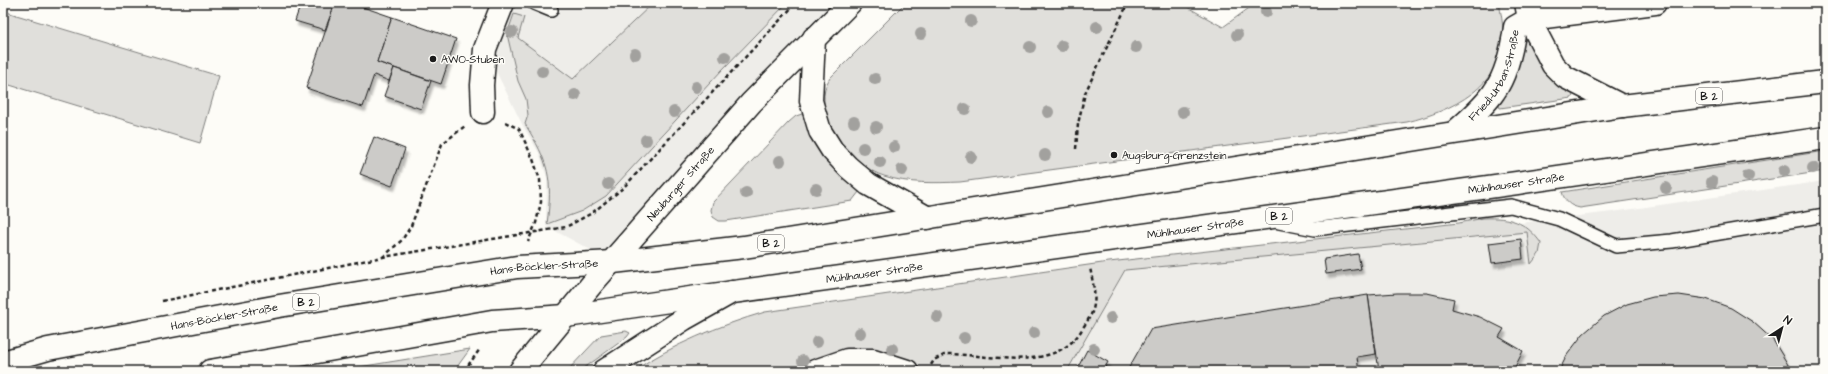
<svg xmlns="http://www.w3.org/2000/svg" width="1828" height="374" font-family="'Architects Daughter',sans-serif">
<defs>
<filter id="shadow"><feDropShadow dx="2.5" dy="4.5" stdDeviation="1" flood-color="#0004"/></filter>
</defs>
<rect width="100%" height="100%" fill="#fdfcf7"/>
<filter id="ink" filterUnits="userSpaceOnUse"><feTurbulence type="fractalNoise" baseFrequency=".025" numOctaves="2"/><feDisplacementMap in="SourceGraphic" scale="8" xChannelSelector="R" yChannelSelector="G"/><feConvolveMatrix kernelMatrix="1 2 1 2 8 2 1 2 1" color-interpolation-filters="sRGB"/></filter>
<g filter="url(#ink)">
<g fill="#eeede9">
<path d="M503,3H850L613,262L546,226L547,178L539,153L523,126L485,49Z"/>
<path d="M1825,181V371H1067L1125,270L1612,212Z"/>
</g>
<g fill="#e0dfdb" stroke="#7e7e7c">
<path d="M653,3H787L722,70L606,196L582,211L547,224C553,178 549,163 525,124L528,115L526,99L518,81L507,34L514,14L524,17L518,38L573,79Z"/>
<path d="M905,3H1180L1223,27L1256,3H1499C1501,13 1503,23 1503,34C1503,87 1451,111 1407,122L960,182C935,183 908,184 884,176C854,167 817,123 825,89C826,85 828,81 830,78Z"/>
<path d="M3,11L219,76L200,143L3,83Z"/>
<path d="M1524,30L1545,71L1573,94L1572,98L1500,108L1498,104C1519,79 1520,60 1524,30Z"/>
<path d="M802,114L806,116L859,188V192L852,201L726,221H719L713,217L711,210L713,202L789,122L796,116Z"/>
<path d="M1825,151V171L1580,208C1570,206 1565,202 1562,192Z"/>
<path d="M1483,218C1510,217 1525,221 1541,243L1539,254L1531,264L1527,232L1125,270L1067,371H928L899,360L896,371H633C674,344 718,326 765,312L1109,262L1459,223Z"/>
<path d="M626,331L630,333L627,337L580,371H567L601,335Z"/>
<path d="M470,349L454,371H339L340,370Z"/>
</g>
<g fill="#cccbc8" stroke="#1c1c1c" filter="url(#shadow)">
<path d="M301,3H335L325,30L295,21Z"/>
<path d="M335,3H351L392,17L377,62L394,68L389,81L374,75L363,107L306,88Z"/>
<path d="M392,17L456,39L441,84L377,62Z"/>
<path d="M394,68L431,81L421,109L384,96Z"/>
<path d="M374,137L405,149L392,186L360,174Z"/>
<path d="M1521,239L1523,259L1492,263L1489,243Z"/>
<path d="M1358,254L1361,269L1326,274L1324,259Z"/>
<path d="M1397,293H1427L1454,299L1452,309L1480,317L1504,329L1499,337L1523,351L1513,371H1379L1368,295Z"/>
<path d="M1368,295L1376,354L1357,357L1359,371H1127L1151,329Z"/>
<path d="M1679,295L1706,299L1731,308L1753,322L1773,340L1787,363L1791,371H1559L1567,355L1583,334L1604,316L1627,304L1653,297Z"/>
<path d="M1087,350L1108,362L1103,371H1076Z"/>
</g>
<g fill="none" stroke-linecap="round" stroke-linejoin="round">
<g stroke="#1c1c1c" stroke-width="16">
<g id="service">
<path d="M534,3L551,10"/>
<path d="M1279,222L1315,229L1511,206L1559,219L1616,246L1672,241L1825,215"/>
</g>
</g>
<g stroke="#1c1c1c" stroke-width="25">
<g id="minor">
<path d="M1526,3L1529,19L1553,65L1565,77L1622,106"/>
<path d="M483,112L482,85L485,49L503,3"/>
<path id="s1" d="M1455,132C1468,120 1484,107 1494,92C1507,74 1512,49 1515,27L1529,19L1655,3"/>
<path d="M815,371L847,360H873L907,371"/>
</g>
</g>
<g stroke="#1c1c1c" stroke-width="25">
<g id="tertiary">
<path d="M814,38L811,101L820,131L832,150L848,167L868,184L928,218"/>
<path id="s2" d="M520,371L592,284L751,103L850,3"/>
<path d="M604,371L684,319L732,292"/>
</g>
</g>
<g stroke="#1c1c1c" stroke-width="25">
<g id="primary">
<path id="s3" d="M3,362L48,349L279,306L517,267L613,262L744,247L1622,106L1825,82"/>
<path id="s4" d="M210,371L492,321L566,316L690,298L1517,183L1825,138"/>
</g>
</g>
<g stroke="#1c1c1c" stroke-width="2.5" stroke-dasharray="4 3" stroke-linecap="butt">
<path d="M505,122L519,129L533,159L540,180L541,202L536,223L528,242"/>
<path d="M1076,149L1078,124L1085,93L1128,3"/>
<path d="M383,257L402,240L411,226L442,144L465,126"/>
<path d="M162,301L383,257L566,227L592,213L623,188L796,3"/>
<path d="M931,365L934,360L946,354C990,354 1053,374 1081,331C1085,324 1091,317 1093,309C1097,296 1092,280 1090,267"/>
<path d="M464,371L480,349"/>
</g>
<use href="#service" stroke="#fdfcf7" stroke-width="13"/>
<use href="#minor" stroke="#fdfcf7" stroke-width="22"/>
<use href="#tertiary" stroke="#fdfcf7" stroke-width="22"/>
<use href="#primary" stroke="#fdfcf7" stroke-width="22"/>
</g>
<g fill="#a2a19e">
<circle cx="1266" cy="12" r="6"/>
<circle cx="971" cy="21" r="6"/>
<circle cx="1097" cy="27" r="6"/>
<circle cx="512" cy="32" r="6"/>
<circle cx="921" cy="34" r="6"/>
<circle cx="1237" cy="35" r="6"/>
<circle cx="1062" cy="46" r="6"/>
<circle cx="1030" cy="47" r="6"/>
<circle cx="1136" cy="47" r="6"/>
<circle cx="635" cy="54" r="6"/>
<circle cx="725" cy="57" r="6"/>
<circle cx="542" cy="71" r="6"/>
<circle cx="875" cy="79" r="6"/>
<circle cx="696" cy="87" r="6"/>
<circle cx="575" cy="95" r="6"/>
<circle cx="965" cy="109" r="6"/>
<circle cx="674" cy="112" r="6"/>
<circle cx="1048" cy="112" r="6"/>
<circle cx="1183" cy="112" r="6"/>
<circle cx="854" cy="122" r="6"/>
<circle cx="876" cy="127" r="6"/>
<circle cx="646" cy="140" r="6"/>
<circle cx="894" cy="147" r="6"/>
<circle cx="863" cy="148" r="6"/>
<circle cx="1045" cy="155" r="6"/>
<circle cx="971" cy="157" r="6"/>
<circle cx="780" cy="161" r="6"/>
<circle cx="880" cy="162" r="6"/>
<circle cx="1813" cy="168" r="6"/>
<circle cx="902" cy="170" r="6"/>
<circle cx="1784" cy="171" r="6"/>
<circle cx="1748" cy="176" r="6"/>
<circle cx="1712" cy="182" r="6"/>
<circle cx="608" cy="184" r="6"/>
<circle cx="1666" cy="188" r="6"/>
<circle cx="816" cy="189" r="6"/>
<circle cx="746" cy="193" r="6"/>
<circle cx="937" cy="317" r="6"/>
<circle cx="1111" cy="318" r="6"/>
<circle cx="860" cy="333" r="6"/>
<circle cx="1034" cy="333" r="6"/>
<circle cx="964" cy="338" r="6"/>
<circle cx="817" cy="342" r="6"/>
<circle cx="892" cy="349" r="6"/>
<circle cx="1094" cy="349" r="6"/>
<circle cx="803" cy="361" r="6"/>
</g>
</g>
<g fill="#1c1c1c" stroke="#fdfcf7" stroke-width="1.5">
<circle cx="433" cy="59" r="4"/>
<circle cx="1114" cy="155" r="4"/>
</g>
<g text-anchor="middle" stroke-width="3" stroke-linejoin="round" paint-order="stroke">
<g fill="#fdfcf7" stroke="#605f5e" stroke-width="1">
<rect x="1696" y="88" width="26" height="16" rx="3"/>
<rect x="1266" y="208" width="26" height="16" rx="3"/>
<rect x="758" y="235" width="26" height="16" rx="3"/>
<rect x="293" y="294" width="26" height="16" rx="3"/>
</g>
<g font-size="10" font-weight="bold" fill="#1c1c1c">
<text x="1709" y="100">B 2</text>
<text x="1279" y="220">B 2</text>
<text x="771" y="247">B 2</text>
<text x="306" y="306">B 2</text>
</g>
<g font-size="11" fill="#1c1c1c" stroke="#fdfcf7" text-anchor="start">
<text x="441" y="63">AWO-Stuben</text>
<text x="1122" y="159">Augsburg-Grenzstein</text>
</g>
<g font-size="11" fill="#1c1c1c" stroke="#fdfcf7">
<text dy="4" stroke="none"><textPath href="#s1" startOffset="71">Friedl-Urban-Straße</textPath></text>
<text dy="4" stroke="none"><textPath href="#s2" startOffset="247">Neuburger Straße</textPath></text>
<text dy="4" stroke="none"><textPath href="#s4" startOffset="1320">Mühlhauser Straße</textPath></text>
<text dy="4" stroke="none"><textPath href="#s4" startOffset="996">Mühlhauser Straße</textPath></text>
<text dy="4" stroke="none"><textPath href="#s3" startOffset="550">Hans-Böckler-Straße</textPath></text>
<text dy="4" stroke="none"><textPath href="#s4" startOffset="672">Mühlhauser Straße</textPath></text>
<text dy="4" stroke="none"><textPath href="#s3" startOffset="226">Hans-Böckler-Straße</textPath></text>
</g>
</g>
<rect width="1828" height="374" fill="none" stroke="#fdfcf7" stroke-width="16"/>
<rect x="8" y="8" width="1812" height="358" fill="none" stroke="#1c1c1c" stroke-width="1.5" filter="url(#ink)"/>
<g transform="translate(1782 328) rotate(36)" stroke="#fdfcf7" stroke-width="3" paint-order="stroke">
<path d="M0-3L7 15L0 10L-7 15Z" fill="#1c1c1c"/>
<text y="-6" font-size="11" font-weight="bold" text-anchor="middle" fill="#1c1c1c">N</text>
</g>
</svg>
